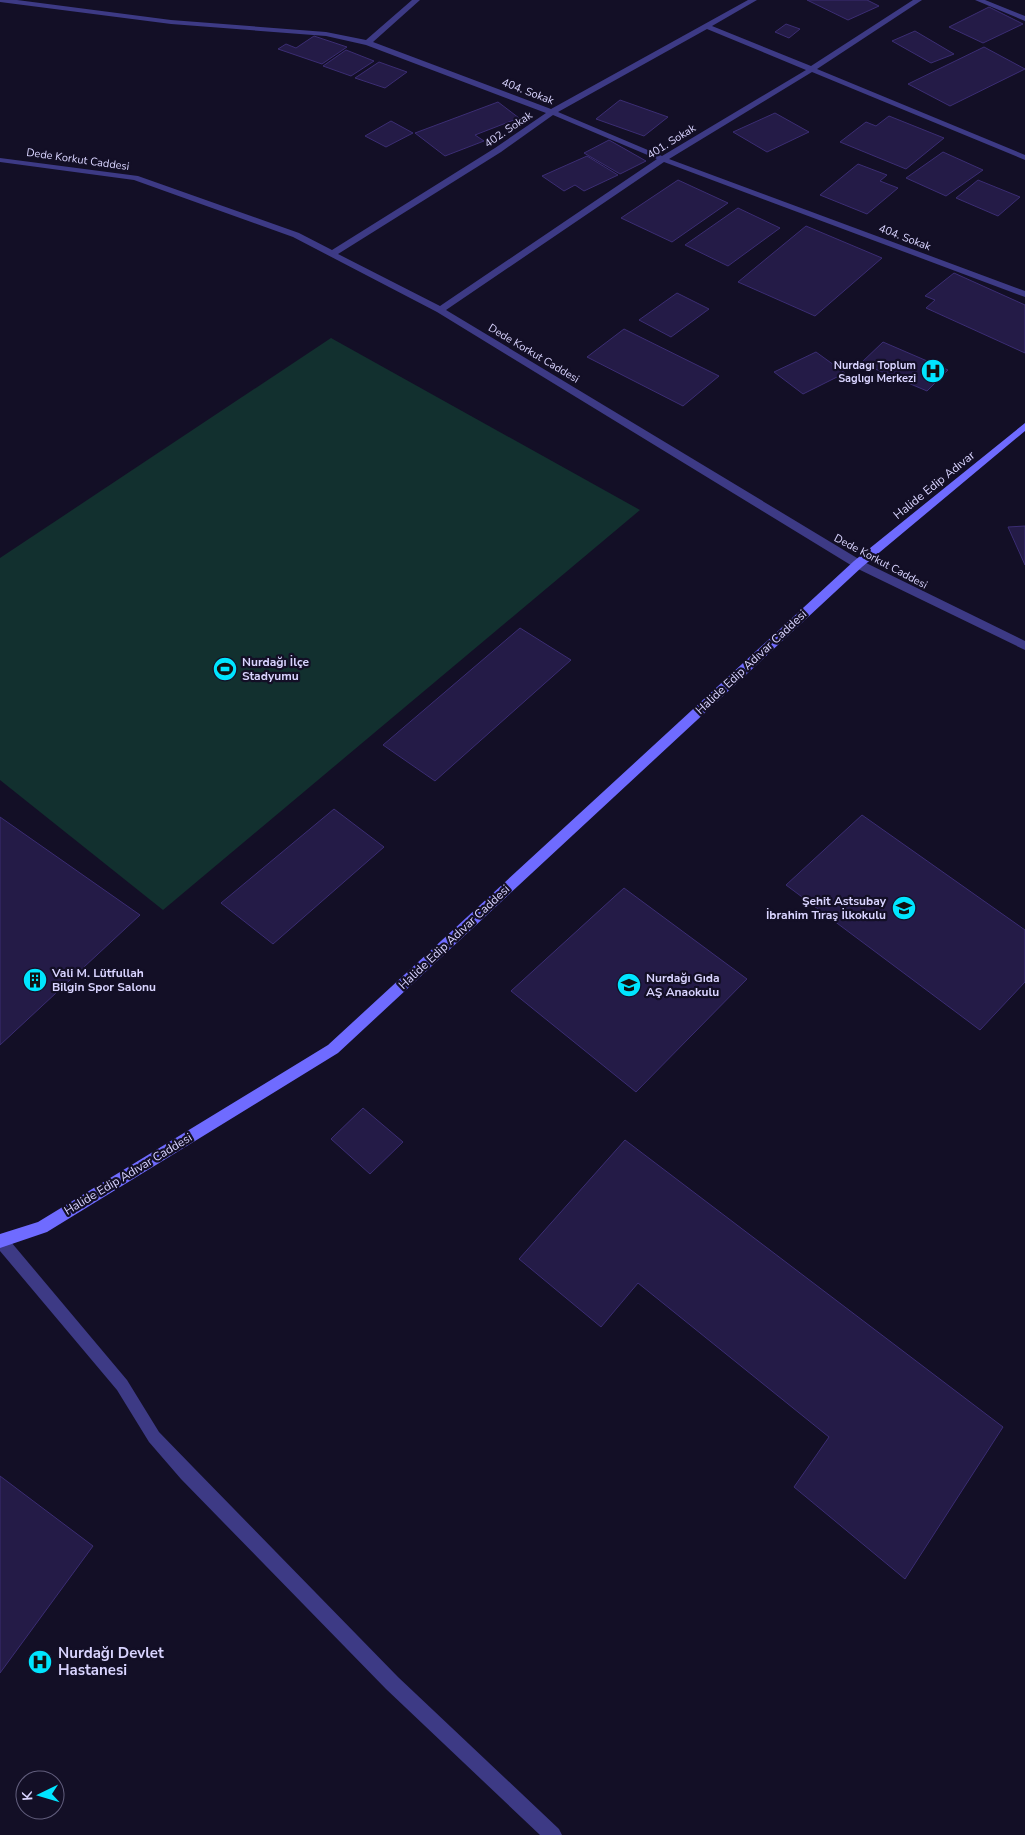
<svg xmlns="http://www.w3.org/2000/svg" width="1025" height="1835" font-family="'Nunito Sans',sans-serif">
<rect width="100%" height="100%" fill="#130f26"/>
<path fill="#12302f" d="M331,338L640,510L163,910L0,780V558Z"/>
<g fill="#241b47" stroke="#3b2d73">
<path d="M807,0H867L879,6L848,20Z"/>
<path d="M989,7L1023,24L983,43L949,27Z"/>
<path d="M786,24L800,29L789,38L775,32Z"/>
<path d="M915,31L954,54L931,63L892,41Z"/>
<path d="M314,36L347,47L322,64L278,49L286,44L296,48Z"/>
<path d="M984,47L1025,69L950,106L908,84Z"/>
<path d="M346,50L374,61L351,76L323,66Z"/>
<path d="M379,62L407,72L385,88L355,78Z"/>
<path d="M620,100L668,117L644,136L596,119Z"/>
<path d="M498,102L519,118L475,135L484,141L445,156L415,133Z"/>
<path d="M775,113L809,132L767,152L733,132Z"/>
<path d="M889,116L944,138L906,169L840,142L866,122L876,126Z"/>
<path d="M391,121L413,133L386,147L365,136Z"/>
<path d="M609,140L646,161L620,174L584,153Z"/>
<path d="M943,152L983,170L946,196L906,178Z"/>
<path d="M587,156L618,175L584,191L575,185L564,191L542,176Z"/>
<path d="M858,164L887,175L880,181L898,188L867,214L820,195Z"/>
<path d="M678,180L728,203L672,242L621,218Z"/>
<path d="M978,180L1020,197L998,216L956,198Z"/>
<path d="M738,208L780,228L728,266L685,245Z"/>
<path d="M806,226L882,258L815,316L738,282Z"/>
<path d="M954,273L1025,305V353L926,308L935,300L925,296Z"/>
<path d="M677,293L709,309L671,337L639,320Z"/>
<path d="M624,329L719,376L683,406L587,357Z"/>
<path d="M883,342L948,370L927,391L861,363Z"/>
<path d="M816,352L845,373L803,394L774,372Z"/>
<path d="M1025,526V565L1008,527Z"/>
<path d="M520,628L571,660L435,781L383,745Z"/>
<path d="M334,809L384,847L273,944L221,903Z"/>
<path d="M862,815L1025,930V982L980,1030L786,885Z"/>
<path d="M0,817L140,915L0,1045Z"/>
<path d="M624,888L747,979L636,1092L511,991Z"/>
<path d="M363,1108L403,1142L370,1174L331,1139Z"/>
<path d="M625,1140L1003,1427L905,1579L794,1487L829,1437L638,1283L601,1327L519,1259Z"/>
<path d="M0,1476L93,1546L0,1673Z"/>
</g>
<g fill="none" stroke-linecap="round" stroke-linejoin="round">
<g fill="#3d3a85" fill-rule="evenodd">
<path d="M0,0H17L171,20L326,32L366,40L412,0H420L373,42L551,109L748,0H757L712,26L811,66L913,0H922L817,69L1025,155V160L812,72L669,159L1025,291V297L664,162L446,310L862,561L1025,641V650L854,567L437,312L293,237L134,180L0,162V158L138,176L299,233L332,250L495,148L546,113L366,45L326,36L171,24L0,2ZM707,29L806,70L662,156L558,112ZM553,115L657,159L440,306L338,254L501,152Z"/>
<path d="M975,0H985L1025,16V21Z"/>
<path d="M0,1235L6,1236L127,1380L159,1432L193,1467L398,1677L559,1829L562,1835H540L386,1689L181,1479L149,1442L117,1390L0,1251Z"/>
</g>
<path fill="#6f6bff" fill-rule="evenodd" d="M1025,423V431L862,567L338,1053L47,1232L0,1248V1234L38,1222L328,1045L854,561Z"/>
</g>
<defs>
<g id="hospital-disc" transform="scale(1.25)"><circle r="9.5" fill="#00e5ff" stroke="#130f26"/><path d="M-5-5h3v3.5h4V-5h3V5h-3V1.5h-4V5h-3Z" fill="#111"/></g>
<g id="stadium-disc" transform="scale(1.25)"><circle r="9.5" fill="#00e5ff" stroke="#130f26"/><path d="M0-5a6.5 5 0 1 0 0 10a6.5 5 0 1 0 0-10ZM-3.5-1.8h7v3.6h-7Z" fill="#111"/></g>
<g id="school-disc" transform="scale(1.25)"><circle r="9.5" fill="#00e5ff" stroke="#130f26"/><path d="M0-5L7-2L0 1L-7-2ZM-4 1L0 2.5L4 1V4Q0 6-4 4Z" fill="#111"/></g>
<g id="building-disc" transform="scale(1.25)"><circle r="9.5" fill="#00e5ff" stroke="#130f26"/><path d="M-4-6H4V6H1V3H-1V6H-4ZM-2.5-4.3h1.7v1.8h-1.7ZM.8-4.3h1.7v1.8H.8ZM-2.5-1h1.7V.8h-1.7ZM.8-1h1.7V.8H.8Z" fill="#111"/></g>
</defs>
<g fill-rule="evenodd">
<use href="#hospital-disc" x="933" y="371"/>
<use href="#stadium-disc" x="225" y="669"/>
<use href="#school-disc" x="904" y="908"/>
<use href="#building-disc" x="35" y="980"/>
<use href="#school-disc" x="629" y="985"/>
<use href="#hospital-disc" x="40" y="1662"/>
</g>
<g text-anchor="middle" stroke-width="4.5" stroke-linejoin="round" paint-order="stroke">
<g font-size="11" fill="#d9d4ff" stroke="#130f26">
<text transform="translate(528 91) rotate(21)" y="4">404. Sokak</text>
<text transform="translate(508 129) rotate(-34)" y="4">402. Sokak</text>
<text transform="translate(671 141) rotate(-32)" y="4">401. Sokak</text>
<text transform="translate(78 159) rotate(8)" y="4">Dede Korkut Caddesi</text>
<text transform="translate(905 237) rotate(21)" y="4">404. Sokak</text>
<text transform="translate(534 353) rotate(31)" y="4">Dede Korkut Caddesi</text>
<text transform="translate(881 561) rotate(28)" y="4">Dede Korkut Caddesi</text>
</g>
<g font-size="11" font-weight="bold" fill="#d9d4ff" stroke="#130f26" text-anchor="end">
<text x="916" y="369">Nurdagı Toplum<tspan x="916" dy="13">Saglıgı Merkezi</tspan></text>
</g>
<g font-size="12" fill="#d9d4ff" stroke="#130f26">
<text transform="translate(934 485) rotate(-39)" y="4">Halide Edip Adıvar</text>
<text transform="translate(751 662) rotate(-43)" y="4">Halide Edip Adıvar Caddesi</text>
<text transform="translate(454 937) rotate(-43)" y="4">Halide Edip Adıvar Caddesi</text>
<text transform="translate(128 1174) rotate(-31)" y="4">Halide Edip Adıvar Caddesi</text>
</g>
<g font-size="12" font-weight="bold" fill="#d9d4ff" stroke="#130f26" text-anchor="start">
<text x="242" y="666">Nurdağı İlçe<tspan x="242" dy="14">Stadyumu</tspan></text>
<text x="886" y="905" text-anchor="end">Şehit Astsubay<tspan x="886" dy="14">İbrahim Tıraş İlkokulu</tspan></text>
<text x="52" y="977">Vali M. Lütfullah<tspan x="52" dy="14">Bilgin Spor Salonu</tspan></text>
<text x="646" y="982">Nurdağı Gıda<tspan x="646" dy="14">AŞ Anaokulu</tspan></text>
</g>
<g font-size="15" font-weight="bold" fill="#d9d4ff" stroke="#130f26" text-anchor="start">
<text x="58" y="1658">Nurdağı Devlet<tspan x="58" dy="17">Hastanesi</tspan></text>
</g>
</g>
<g transform="translate(40 1795) rotate(265)"><circle r="24" fill="#130f26" stroke="#625e7d"/>
<path d="M0-4L9 19L0 12L-9 19Z" fill="#00e5ff"/>
<text y="-8" font-size="14" font-weight="bold" text-anchor="middle" fill="#d9d4ff">K</text>
</g>
</svg>
